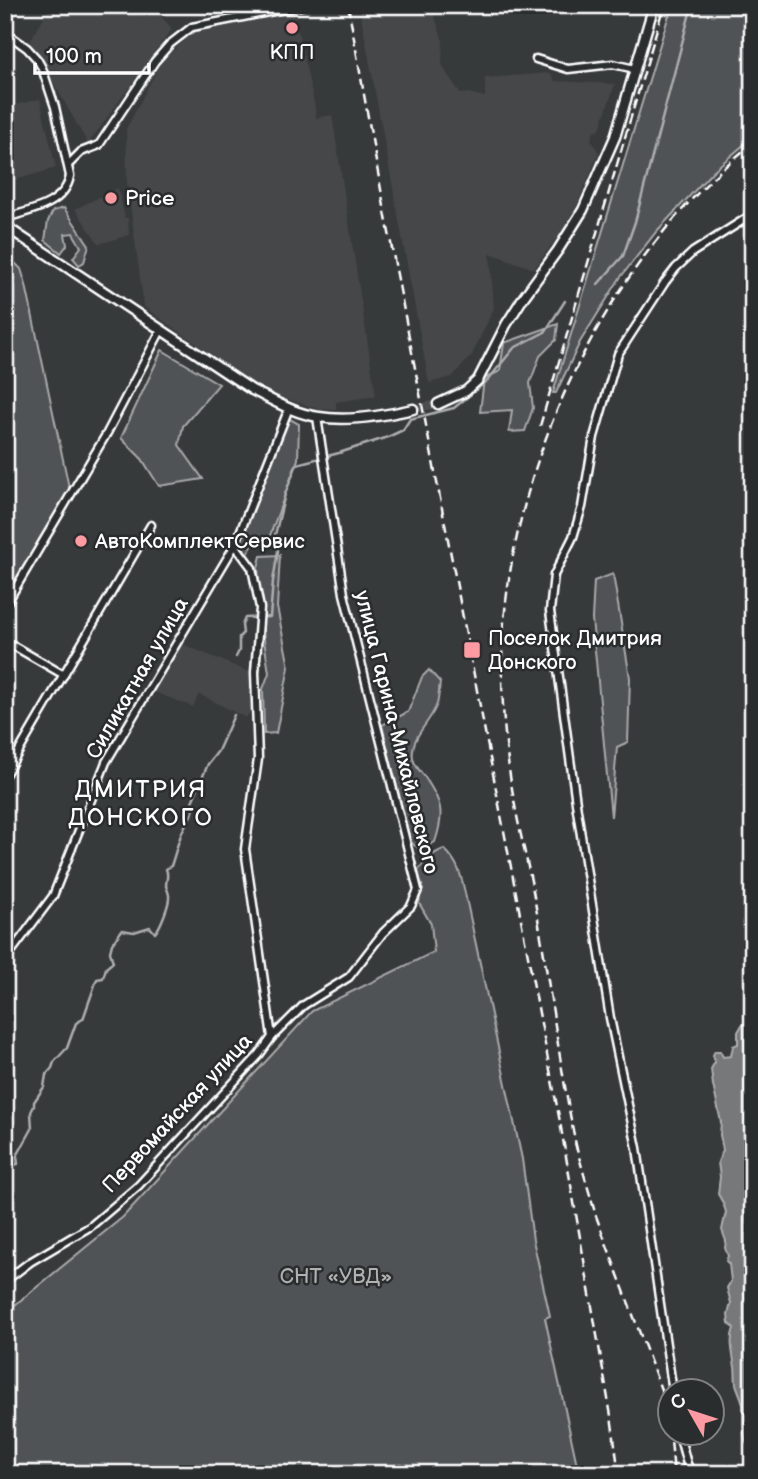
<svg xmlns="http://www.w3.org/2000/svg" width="758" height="1479" font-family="'Balsamiq Sans',sans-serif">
<rect width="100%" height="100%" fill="#373a3b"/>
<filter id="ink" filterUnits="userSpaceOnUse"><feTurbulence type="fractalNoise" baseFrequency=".0143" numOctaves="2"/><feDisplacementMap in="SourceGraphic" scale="14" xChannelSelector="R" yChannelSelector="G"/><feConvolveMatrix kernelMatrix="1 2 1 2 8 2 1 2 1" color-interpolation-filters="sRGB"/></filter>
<g filter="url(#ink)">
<g fill="#444748">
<path d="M51,5H152L172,29L88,144L30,41Z"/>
<path d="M359,5H431L443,41L442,64L447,74L461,94L469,93L485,97V78L550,73L555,81L615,84L600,129L594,131L591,140L599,153L577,205L560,234L534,269L490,253L494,308L472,355L452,377L429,383Z"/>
<path d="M293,9L315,107L316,118L332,115L376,396L336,402V409L321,410L265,392L144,307L127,182L126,129L161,62L198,28Z"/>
<path d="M40,99L56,168L5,183V112L14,105Z"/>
<path d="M118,188L125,218H128L129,235L99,244L75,209Z"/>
<path d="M182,644L252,673L254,708L246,718L199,694L193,707L154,692Z"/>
</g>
<g fill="#505354" stroke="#a8a9aa" stroke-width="2">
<path d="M672,5H753V137L713,171L656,232L620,278L580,342L556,393H553Z"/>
<path d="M64,208L89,245L84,262L79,265L73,258L81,247L73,233L65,234L67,245L61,253L45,240L48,221L53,211Z"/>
<path d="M10,258L21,269L26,285L71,497L5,610V260Z"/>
<path d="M558,324L556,340L540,356L530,383L533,408L525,431L509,432L512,410L480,412L484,379L500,371L504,343Z"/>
<path d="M162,350L219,384L183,426L179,445L203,479L159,486L142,459L121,438Z"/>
<path d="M288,418L299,424L298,459L269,538L255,540L247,554L240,542Z"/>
<path d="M280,555L277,607L289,667L276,733L264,734L263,689L269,673L264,640L258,568L261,556Z"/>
<path d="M613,574L630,678L628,742L617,747L611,817L592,619L594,581Z"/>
<path d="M429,670L440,682C439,689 439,697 437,704C430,724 410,736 413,758C414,765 419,770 424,776C442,802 445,813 435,842L421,849L414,845L410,840L382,725L408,712L422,677Z"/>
<path d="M444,849C459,862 462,879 466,898L522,1159L533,1240L550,1316L545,1318L579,1474H5V1313L123,1217L312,1011L434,952L431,924L419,903L422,886L418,871C425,860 431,854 444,849Z"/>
</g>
<path fill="#767879" stroke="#adaeaf" stroke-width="2" d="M753,1024V1440L747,1444C741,1430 744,1419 743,1405C742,1398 738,1391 736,1384C735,1378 736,1372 735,1367C733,1354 729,1341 734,1328L729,1323L728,1315L731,1303L727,1288L731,1281L729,1264L726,1261L728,1256L725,1248L726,1241L722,1230L726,1212L723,1203L718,1194L720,1177L718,1162L723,1150L720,1135L721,1122L713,1085L711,1069L715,1062L713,1055L715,1051H720L723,1057L731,1056L733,1046L738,1044V1032L742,1025Z"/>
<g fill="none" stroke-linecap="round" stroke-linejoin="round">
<g stroke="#adaeaf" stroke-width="2.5">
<path d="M598,284L623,256L635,222L692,5"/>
<path d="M236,657L239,651V637L243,633L242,625L245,618L270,617L273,581L278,551L275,535L285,494L297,464L339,453L388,437L403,430L410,419L454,408L487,381L514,348L545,332L565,301"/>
<path d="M5,1176L13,1165L18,1164L17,1156L32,1129L31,1112L34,1106V1102L44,1087L46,1075L52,1068L54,1062L67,1048L76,1023L83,1019L97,979L103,978L106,968L113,962L110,952L112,944L122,930L134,932L150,927L155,933C160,928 170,903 169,896C169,893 167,889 166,886C166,879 169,876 166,869L171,866C178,845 180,831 193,812L192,802L208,764L218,751L234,715"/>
</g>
<path stroke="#4b4e4f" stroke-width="8" stroke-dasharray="8 4" stroke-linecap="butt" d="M413,409L438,404"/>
<g stroke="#fff" stroke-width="11">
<g id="minor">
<path d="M5,32L27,48L37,59L42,68L55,107L70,176C65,205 29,211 5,218"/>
<path d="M536,59L568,69L613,64L635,69"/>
<path d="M68,165L81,152L99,145L155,61L170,44L192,27L305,5"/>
<path d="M5,606L107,433L161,330"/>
<path d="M5,641L64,675"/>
<path d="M5,775L151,525"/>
<path d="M5,960L53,896L106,762L235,545L289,408"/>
<path d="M272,1037L304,1005L349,977L383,933L411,906L418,890L344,594L317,417"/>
<path d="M5,1281L30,1262L91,1226L138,1186L259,1055L272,1037L245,849L258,759L255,672L260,608L252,568L235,545"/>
<path d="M673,1392L637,1148L610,1018L577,810L550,611L554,575L573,537L582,507L594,437L618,354L665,282L676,268L693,252L753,214"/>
<path d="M679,1434L687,1464L692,1474"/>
</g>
</g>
<g stroke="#fff" stroke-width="13">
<g id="tertiary">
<path d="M5,226L252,390C274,401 295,414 319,417C349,422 383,416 413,409"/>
<path d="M438,404L466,391L478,380L506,325L523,298L558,250L583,210L615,137L654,5"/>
</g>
</g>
<use href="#minor" stroke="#2a2d2e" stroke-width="6"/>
<use href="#tertiary" stroke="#2a2d2e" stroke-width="8"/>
<g stroke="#fff" stroke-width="2.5" stroke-dasharray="10 5" stroke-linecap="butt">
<path d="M348,5L385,212L560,1122L611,1416L619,1474"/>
<path d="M540,426L664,5"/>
<path d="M575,1143L596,1216L663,1395L671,1439L674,1474"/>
<path d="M577,1150C559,1064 549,977 533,891C528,864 521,838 516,811C507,765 502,716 502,669C502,478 602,262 753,143"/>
</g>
</g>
</g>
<g fill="#ff9aa2" stroke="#2a2d2e" stroke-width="2.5">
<circle cx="292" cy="28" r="7"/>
<circle cx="111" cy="198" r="7"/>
<circle cx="81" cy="541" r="7"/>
<rect x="463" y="641" width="18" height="18" rx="3.5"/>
</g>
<g text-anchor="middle" stroke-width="5" stroke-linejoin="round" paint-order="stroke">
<g font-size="21" fill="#fff" stroke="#2a2d2e" text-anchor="start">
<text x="292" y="59" text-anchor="middle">КПП</text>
<text x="125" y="205">Price</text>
<text x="95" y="548">АвтоКомплектСервис</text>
<text x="488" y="645">Поселок Дмитрия<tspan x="488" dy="24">Донского</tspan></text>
</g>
<g font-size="21" fill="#fff" stroke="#2a2d2e">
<text transform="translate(137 678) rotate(-60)" y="7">Силикатная улица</text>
<text transform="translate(397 732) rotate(76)" y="7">улица Гарина-Михайловского</text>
<text transform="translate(177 1113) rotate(-47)" y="7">Первомайская улица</text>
</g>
<g font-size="21" fill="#b0b2b2" stroke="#2a2d2e">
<text x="336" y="1283">СНТ «УВД»</text>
</g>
<g font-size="24" letter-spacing="2" fill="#fff" stroke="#2a2d2e">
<text x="141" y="797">ДМИТРИЯ<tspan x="141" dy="28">ДОНСКОГО</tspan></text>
</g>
</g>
<rect width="758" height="1479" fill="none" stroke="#2a2d2e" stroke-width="28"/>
<rect x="14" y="14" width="730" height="1451" fill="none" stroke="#fff" stroke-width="2.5" filter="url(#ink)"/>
<g transform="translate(691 1412) rotate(309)"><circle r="33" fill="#2a2d2e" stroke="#7f8182" stroke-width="2"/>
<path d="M0-5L12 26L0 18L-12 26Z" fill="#ff9aa2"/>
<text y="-10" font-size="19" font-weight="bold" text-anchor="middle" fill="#ffffff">С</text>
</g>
<path d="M35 63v10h114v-10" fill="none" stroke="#ffffff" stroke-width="3.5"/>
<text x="46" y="63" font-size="21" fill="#ffffff" stroke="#2a2d2e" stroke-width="5" paint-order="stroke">100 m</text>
</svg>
